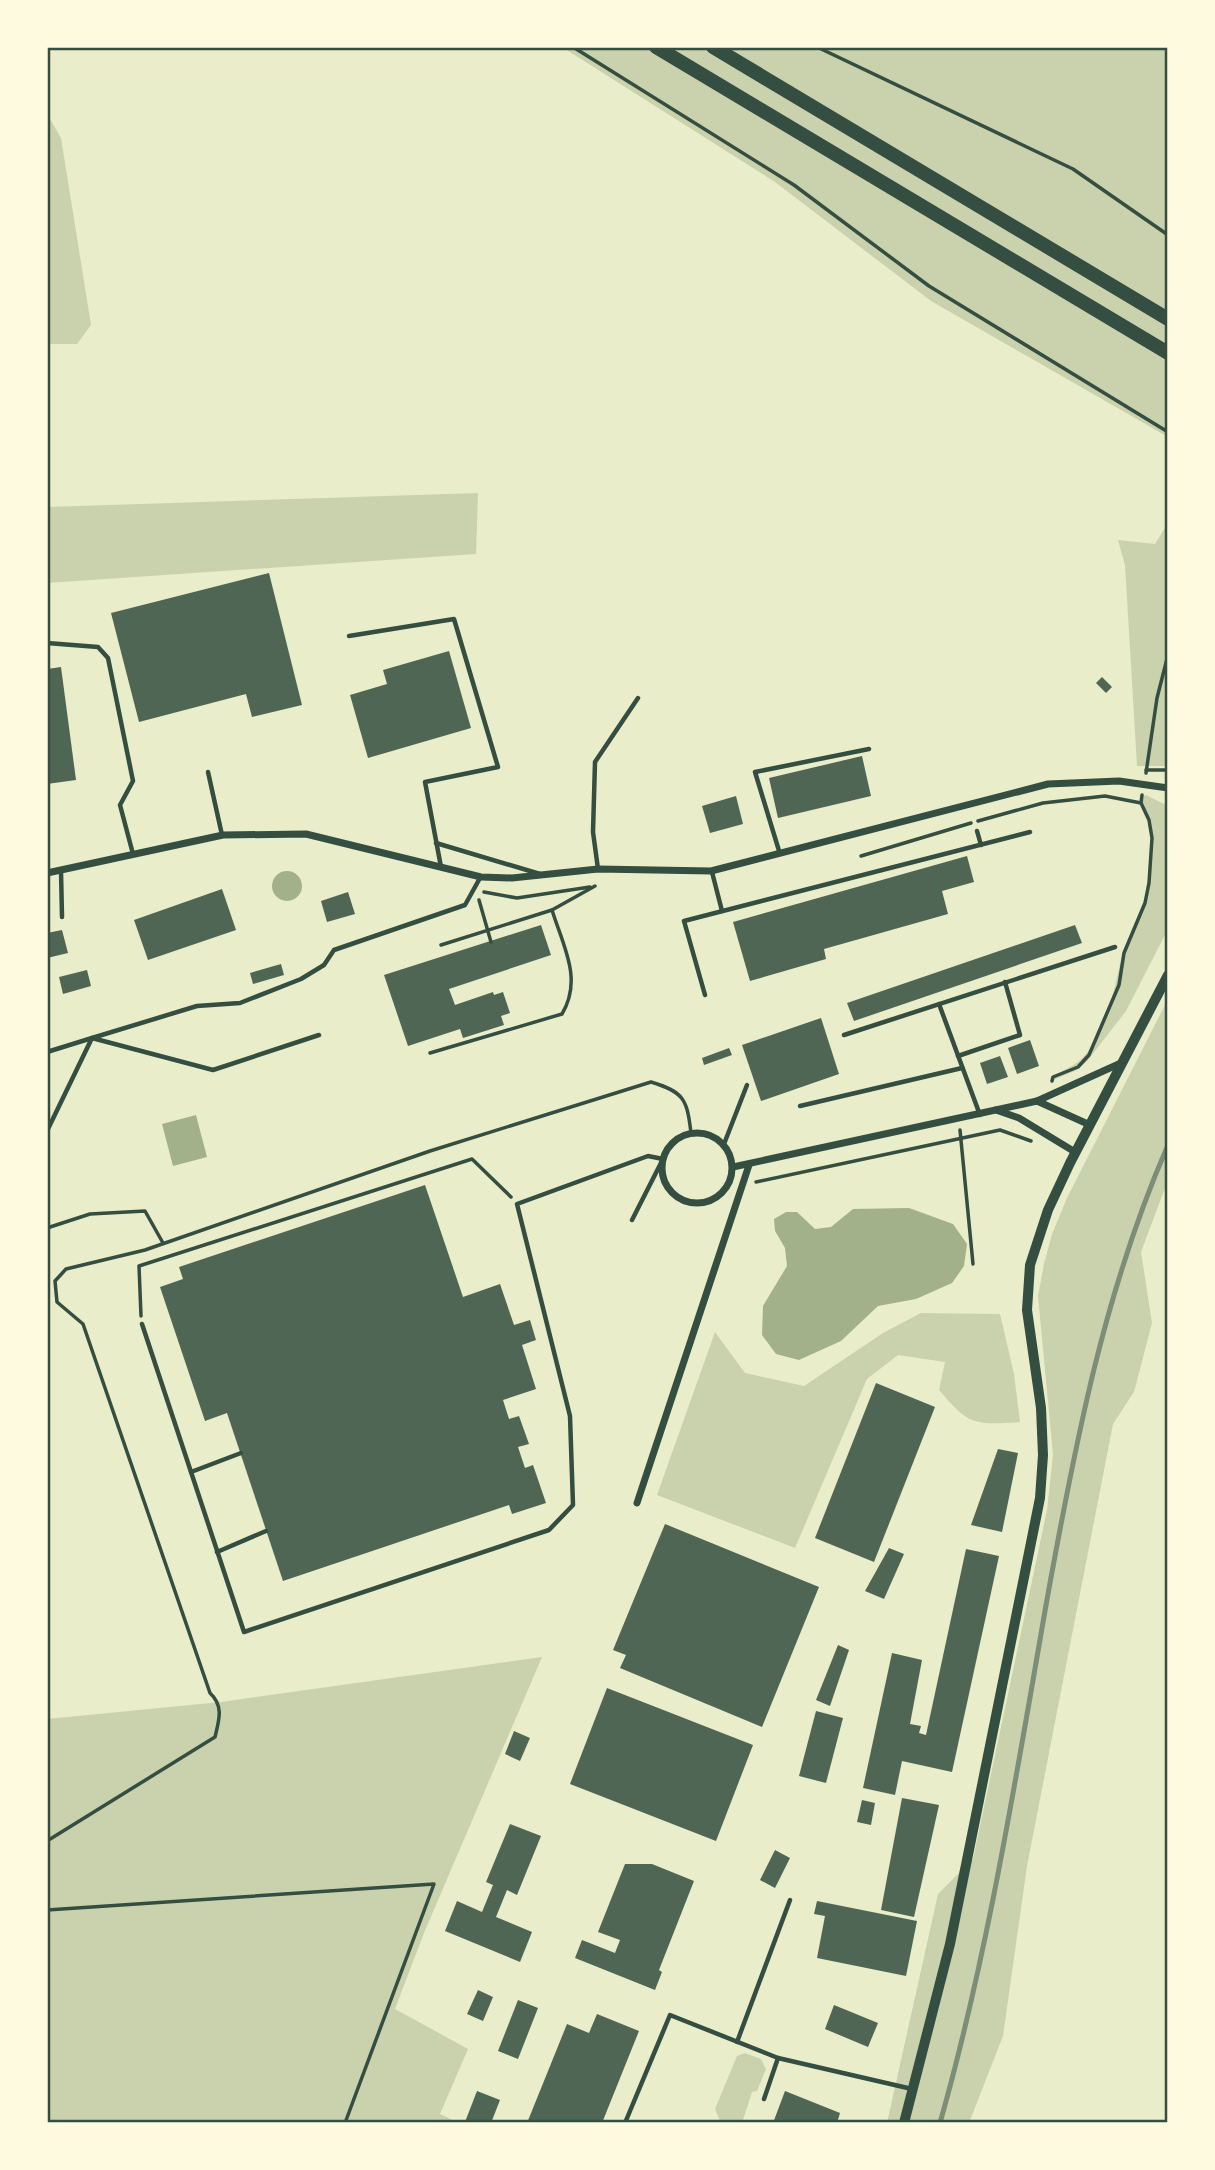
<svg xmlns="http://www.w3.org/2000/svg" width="1215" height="2170" font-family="'Roboto Condensed',sans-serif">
<rect width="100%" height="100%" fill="#e9edc9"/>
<g fill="#cad2ad">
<path d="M562,47H1168V437L931,301L775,182Z"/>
<path d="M47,114L61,138L91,325L77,344H47Z"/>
<path d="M478,493L476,554L47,583V507Z"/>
<path d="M1168,523V766H1137L1125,565L1118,540L1155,544Z"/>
<path d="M1146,795L1168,806V929L1126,1011L1088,1060L1077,1070L1053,1080L1055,1075C1066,1069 1078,1064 1086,1054C1109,1028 1114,985 1123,953C1128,936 1139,921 1144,903C1153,871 1157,828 1140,798Z"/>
<path d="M1168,999V1180L1141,1252L1152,1323L1134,1392L1113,1424L1027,1866L1003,2036L969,2123H887L938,1894L973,1859L1047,1510L1053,1455L1038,1296L1044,1264L1052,1234L1067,1198Z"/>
<path d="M921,1313L1000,1314L1014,1374L1020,1422C973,1425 969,1425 939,1390L945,1362L898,1355L867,1379L795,1548L657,1495L715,1332L745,1373L804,1386L883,1333Z"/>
<path d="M542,1657L424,1933L395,2009L468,2049L440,2114L459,2123H47V1719L221,1702Z"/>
<path d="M745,2053L761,2059L766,2069L757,2091L752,2092L742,2123H721L715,2109L737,2056Z"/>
</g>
<g fill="#a3b18a">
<circle cx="287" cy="886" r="15"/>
<path d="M196,1115L207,1157L173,1166L162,1124Z"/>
<path d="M909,1208L953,1224L967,1244L964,1266L952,1283L916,1299L878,1306L841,1341L799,1360L776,1354L762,1335L763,1306L787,1266L785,1248L775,1231L774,1219L786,1212H797L815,1229L831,1227L853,1209Z"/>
</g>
<g fill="#4f6655">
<path d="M269,573L302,705L252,717L246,694L139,722L111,613Z"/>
<path d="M449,651L471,728L368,758L350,695L387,684L383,670Z"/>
<path d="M61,667L76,780L47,784V669Z"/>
<path d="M1102,677L1112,687L1106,693L1096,683Z"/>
<path d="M862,756L871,796L778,818L769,778Z"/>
<path d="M736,796L743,824L710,833L702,806Z"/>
<path d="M967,856L974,882L942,891L948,914L824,949L826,959L750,981L733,922Z"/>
<path d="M222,889L236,930L148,960L134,920Z"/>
<path d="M348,892L355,914L327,922L321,901Z"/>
<path d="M541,925L551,955L449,989L455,1005L493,992L494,995L503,992L510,1013L501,1016L504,1025L463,1038L460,1029L408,1046L384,975Z"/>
<path d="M1075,925L1082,943L854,1021L847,1003Z"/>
<path d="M62,930L68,953L47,958V933Z"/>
<path d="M281,964L284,975L253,984L250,973Z"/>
<path d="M87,970L91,986L63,994L59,977Z"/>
<path d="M821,1018L839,1074L761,1101L742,1045Z"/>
<path d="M1030,1040L1039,1066L1017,1074L1008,1048Z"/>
<path d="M729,1048L732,1055L704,1065L702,1058Z"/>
<path d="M1000,1056L1008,1077L987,1084L980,1063Z"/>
<path d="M425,1185L463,1297L500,1284L514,1325L530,1320L536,1340L522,1345L536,1389L503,1400L509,1419L519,1416L529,1444L518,1447L525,1468L533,1465L546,1503L512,1514L509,1505L283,1581L227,1413L205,1421L160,1287L183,1279L179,1267Z"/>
<path d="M876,1383L935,1407L874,1562L815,1538Z"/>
<path d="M998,1449L1018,1453L1002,1532L971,1525Z"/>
<path d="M665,1524L819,1587L762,1727L620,1668L626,1655L613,1650Z"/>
<path d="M889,1548L904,1554L884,1599L865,1591Z"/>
<path d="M966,1549L999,1556L952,1772L902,1761L895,1795L863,1788L892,1653L922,1660L910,1724L921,1726L919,1733L926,1735Z"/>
<path d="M838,1645L849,1650L830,1706L816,1700Z"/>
<path d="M607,1688L753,1745L716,1841L570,1784Z"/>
<path d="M816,1711L843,1718L826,1783L799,1776Z"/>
<path d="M514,1731L530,1738L520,1761L505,1754Z"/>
<path d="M902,1798L939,1805L914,1917L881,1910Z"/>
<path d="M862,1800L875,1803L871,1825L857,1822Z"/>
<path d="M510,1824L541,1836L517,1895L507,1890L496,1917L532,1932L520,1962L445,1931L457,1901L482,1912L493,1885L486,1882Z"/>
<path d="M775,1850L790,1858L775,1888L760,1880Z"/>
<path d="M625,1864H652L694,1881L659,1970L662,1972L655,1990L575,1958L582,1940L615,1953L620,1940L598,1932Z"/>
<path d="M817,1901L917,1921L906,1976L817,1958L825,1916L814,1914Z"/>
<path d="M478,1990L493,1997L483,2021L467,2014Z"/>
<path d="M518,2000L538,2008L518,2059L498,2051Z"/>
<path d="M834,2005L878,2023L868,2047L825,2029Z"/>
<path d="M597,2014L639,2031L602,2123H527L567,2024L589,2033Z"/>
<path d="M477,2091L500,2100L491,2123L465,2122Z"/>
<path d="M785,2091L840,2113L837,2123H773Z"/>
</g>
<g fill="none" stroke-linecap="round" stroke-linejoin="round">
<g stroke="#344e41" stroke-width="3.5">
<path d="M573,47L794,185L929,286L1168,432"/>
<path d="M817,47L1073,169L1168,235"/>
<path d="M1146,770H1168"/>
<path d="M1146,773L1157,698L1168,655"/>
<path d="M978,821L1043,803L1105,796L1141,803"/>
<path d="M861,856L971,823"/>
<path d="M484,892L517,898L590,887"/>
<path d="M479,900L491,942"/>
<path d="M441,945L552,910"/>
<path d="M430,1053L562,1014C583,979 563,946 552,910L595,886"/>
<path d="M1052,1081L1053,1077L1078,1067L1089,1055L1119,985L1124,953L1145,903L1149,883L1152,838L1149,820L1141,803L1142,795"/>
<path d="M960,1130L973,1264"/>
<path d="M756,1182L1000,1130L1031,1141"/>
<path d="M47,1228L90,1214L145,1211L163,1243"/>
<path d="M141,1316L139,1266L472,1159L511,1197"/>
<path d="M47,1841L215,1737C219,1720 224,1706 210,1693L83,1324L57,1302L55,1281L66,1269L145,1250L430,1151L651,1082C684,1092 687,1099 691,1133"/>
<path d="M47,1910L434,1884L345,2123"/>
</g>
<g stroke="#344e41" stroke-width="4.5">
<path d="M349,636L454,619L498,767L425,782L441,867"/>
<path d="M47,643L98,647L108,658L133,781L120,805L133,854"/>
<path d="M208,772L222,835"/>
<path d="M977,831L981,845"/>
<path d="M436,843L540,874"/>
<path d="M780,854L755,772L869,749"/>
<path d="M598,869L593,832L595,762L638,698"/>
<path d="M61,871L62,917"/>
<path d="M712,872L722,911"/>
<path d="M705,995L684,921L1030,832"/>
<path d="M939,1004L980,1115"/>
<path d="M844,1035L1115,947"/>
<path d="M47,1052L92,1038L213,1070L319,1035"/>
<path d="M958,1056L1020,1035L1005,982"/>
<path d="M800,1106L962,1068"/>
<path d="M47,1131L92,1038L197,1006L240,1003L301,979L324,965L334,950L465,905L480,878"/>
<path d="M724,1144L747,1085"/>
<path d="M142,1324L244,1632L549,1530L573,1505L570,1416L517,1204L648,1156L663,1159L632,1220"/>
<path d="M191,1472L241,1453"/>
<path d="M217,1552L266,1531"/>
<path d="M737,2042L790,1900"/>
<path d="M764,2099L778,2058"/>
<path d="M625,2123L670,2015L778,2058L912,2089"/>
</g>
<g stroke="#344e41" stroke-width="7">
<path d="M47,873L223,835L306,834L481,877L512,878L598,869L711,871L1048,784L1119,781L1168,788"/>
<path d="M1037,1101L1121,1063"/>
<path d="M996,1110L1019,1118L1075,1152"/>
<circle cx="697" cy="1168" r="35"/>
<path d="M733,1167L1037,1101L1090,1125"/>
<path d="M637,1503L749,1165"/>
</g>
<path stroke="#344e41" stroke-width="10" d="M904,2123L950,1944L1040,1498L1043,1455L1041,1408L1027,1310L1030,1265L1048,1210L1070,1163L1168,975"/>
<g stroke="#344e41" stroke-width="14">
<path d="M656,47L1168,353"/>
<path d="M713,47L1168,319"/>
</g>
<path stroke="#7c8e77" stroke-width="5" d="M940,2123C989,1950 1017,1770 1048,1594C1076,1440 1105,1289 1168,1145"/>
</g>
<rect width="1215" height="2170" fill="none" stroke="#fefae0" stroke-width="98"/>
<rect x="49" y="49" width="1117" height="2072" fill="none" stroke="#344e41" stroke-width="2.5"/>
</svg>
